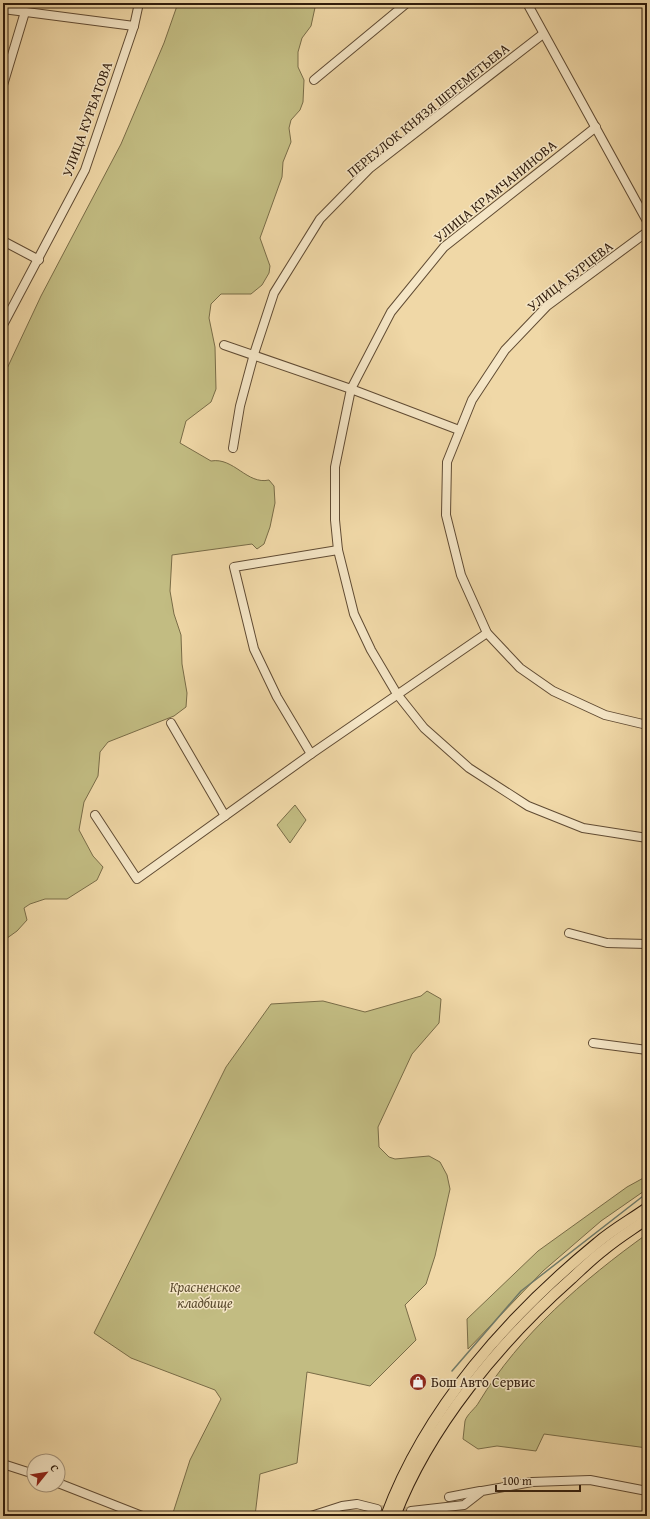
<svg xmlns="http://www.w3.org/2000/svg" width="650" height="1519" font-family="'Gentium Book Plus',serif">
<rect width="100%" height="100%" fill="#f0d8a7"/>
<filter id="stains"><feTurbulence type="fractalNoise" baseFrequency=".005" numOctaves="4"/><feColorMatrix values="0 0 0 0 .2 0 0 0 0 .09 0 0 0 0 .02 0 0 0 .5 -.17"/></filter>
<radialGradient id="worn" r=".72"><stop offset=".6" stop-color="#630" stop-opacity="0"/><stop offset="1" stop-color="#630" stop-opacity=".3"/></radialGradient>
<g fill="#c2bc82" stroke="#796c47">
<path d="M178,3H316L311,26L302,38L298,52V67L304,80L303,102L300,110L291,120L289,128L291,142L283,162L282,177L260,238L270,266L269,273L262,285L251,294H221L211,304L209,318L215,347L216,389L211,402L186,421L180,443L211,461C234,457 247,485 269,480L274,486L275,503L270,527L264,544L257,549L252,544L172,555L170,591L174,614L181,635L182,664L187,693L186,707L174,716L108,742L100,752L98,776L84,802L79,830L93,856L103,867L97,880L67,899H45L30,904L24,908L27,920L17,931L3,941V377L41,296L121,144L164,43Z"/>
<path d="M295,805L306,820L290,843L277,825Z"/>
<path d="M427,991L441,999L439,1023L412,1054L378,1127L379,1147L389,1157L395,1159L429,1156L440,1162L447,1175L450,1189L435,1256L426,1284L405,1305L416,1340L370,1386L307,1372L297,1463L260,1474L255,1516H172L190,1460L221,1399L215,1390L131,1358L94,1333L226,1067L271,1004L323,1001L365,1012L421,996Z"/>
<path d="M647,1176V1189L601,1221L543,1271L468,1349L467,1319L538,1251L627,1187Z"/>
<path d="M647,1234V1448L544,1434L536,1451L497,1446L478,1449L463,1439C464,1433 464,1427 465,1421C467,1414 476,1408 479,1402C520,1334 583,1280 647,1234Z"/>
</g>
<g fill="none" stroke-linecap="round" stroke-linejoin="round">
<path stroke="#707b6a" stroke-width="1.5" d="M452,1371L521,1291L647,1193"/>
<path stroke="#cab288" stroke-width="8" stroke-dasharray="8 4" stroke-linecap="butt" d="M377,1509L411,1511"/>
<g stroke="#604b33" stroke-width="10">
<g id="minor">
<path d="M527,3L647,221"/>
<path d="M3,9L134,26"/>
<path d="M314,80L407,3"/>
<path d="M3,85L25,12"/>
<path d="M596,127L444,247L391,312L351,389L335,467V520L338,550L354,614L371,650L397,694L424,728L469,768L528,806L583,828L647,838"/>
<path d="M647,232L547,306L505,350L472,400L447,462L446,515L461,575L487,633L520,668L553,691L605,715L647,725"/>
<path d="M3,241L39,260"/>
<path d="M3,325L85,170L134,26L139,3"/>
<path d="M224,345L351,389L459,430"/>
<path d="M233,448L240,406L254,354L274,293L320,219L370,168L543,34"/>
<path d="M171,723L225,816"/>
<path d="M311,754L277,697L254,649L234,567L338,550"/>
<path d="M95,815L137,879L311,754L487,633"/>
<path d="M569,933L607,943L647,944"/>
<path d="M593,1043L647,1050"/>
<path d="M3,1464L34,1474"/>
<path d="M58,1483L142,1516"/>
<path d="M449,1497L480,1491"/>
<path d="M411,1511L464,1505L482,1491L532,1482L590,1480L647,1491"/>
<path d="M311,1516L342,1506L357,1504L377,1509"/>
</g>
</g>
<g stroke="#301c0c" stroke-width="12">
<g id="major">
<path d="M386,1516C426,1408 509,1315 597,1243C612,1230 630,1220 647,1208"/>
<path d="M395,1516C429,1427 500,1342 571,1279C582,1269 593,1258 605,1249C618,1238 633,1229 647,1219"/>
</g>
</g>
<use href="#minor" stroke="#f5e6c6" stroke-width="8"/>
<use href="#major" stroke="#f0d8a7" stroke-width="10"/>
</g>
<defs>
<g id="shop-disc" transform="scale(0.9)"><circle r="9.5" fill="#8f2418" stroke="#f5e6c6"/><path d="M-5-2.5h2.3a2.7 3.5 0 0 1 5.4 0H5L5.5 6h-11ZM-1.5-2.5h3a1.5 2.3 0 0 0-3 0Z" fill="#fff"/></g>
</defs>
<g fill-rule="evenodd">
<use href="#shop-disc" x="418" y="1382"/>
</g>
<g text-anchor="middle" stroke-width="3" stroke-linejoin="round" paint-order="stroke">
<g font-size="14" fill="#301c0c" stroke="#f5e6c6">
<text transform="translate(428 110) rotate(-39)" y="5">ПЕРЕУЛОК КНЯЗЯ ШЕРЕМЕТЬЕВА</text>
<text transform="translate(87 119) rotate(-70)" y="5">УЛИЦА КУРБАТОВА</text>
<text transform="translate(495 191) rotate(-39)" y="5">УЛИЦА КРАМЧАНИНОВА</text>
<text transform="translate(570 276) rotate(-38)" y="5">УЛИЦА БУРЦЕВА</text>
</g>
<g font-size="14" font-style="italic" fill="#5c4c2f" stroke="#f5e6c6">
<text x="205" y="1292">Красненское<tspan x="205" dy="16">кладбище</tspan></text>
</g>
<g font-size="14" fill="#301c0c" stroke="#f5e6c6" text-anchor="start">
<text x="431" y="1387">Бош Авто Сервис</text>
</g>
</g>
<rect width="650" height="1519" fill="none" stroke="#f0d8a7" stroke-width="16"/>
<rect x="4" y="4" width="642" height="1511" fill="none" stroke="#301c0c" stroke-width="2"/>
<rect x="8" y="8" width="634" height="1503" fill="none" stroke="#301c0c"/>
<g transform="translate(46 1473) rotate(60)"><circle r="19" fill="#f5e6c6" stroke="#a6957c"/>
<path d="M0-3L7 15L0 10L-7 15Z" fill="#8f2418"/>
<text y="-6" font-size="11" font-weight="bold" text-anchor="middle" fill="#301c0c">С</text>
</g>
<path d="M496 1485v6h84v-6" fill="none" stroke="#301c0c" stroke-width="2"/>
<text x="502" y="1485" font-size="12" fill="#301c0c" stroke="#f5e6c6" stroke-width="3" paint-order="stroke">100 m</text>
<rect width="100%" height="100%" filter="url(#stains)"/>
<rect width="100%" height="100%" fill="url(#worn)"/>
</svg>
